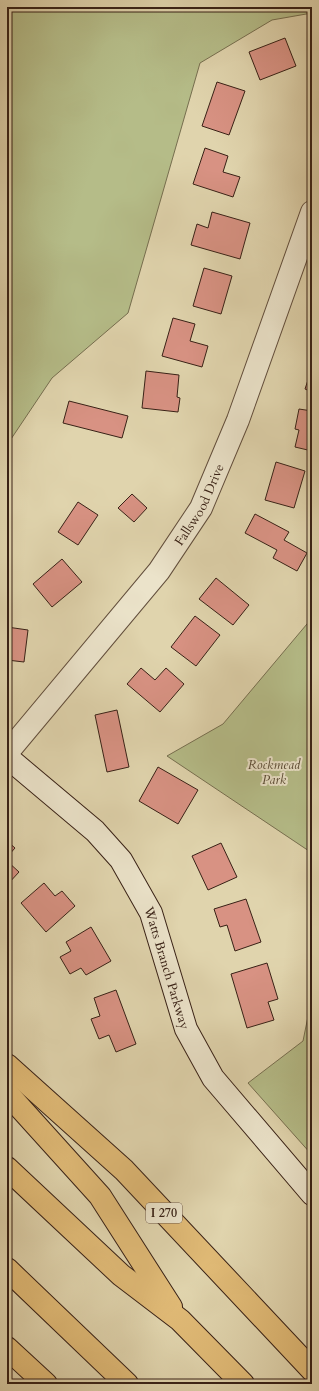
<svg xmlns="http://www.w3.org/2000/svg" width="319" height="1391" font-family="Cardo,serif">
<rect width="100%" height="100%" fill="#e0d4ad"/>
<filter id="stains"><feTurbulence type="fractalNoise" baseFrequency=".005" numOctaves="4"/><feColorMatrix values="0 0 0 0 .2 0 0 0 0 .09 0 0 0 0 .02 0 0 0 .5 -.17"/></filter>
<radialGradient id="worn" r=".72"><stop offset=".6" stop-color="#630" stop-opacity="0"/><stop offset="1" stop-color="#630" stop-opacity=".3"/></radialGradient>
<g fill="#b5bc88" stroke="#766e4f">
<path d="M7,7H312V13L272,20L200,63L128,313L52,378L9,442L7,441Z"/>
<path d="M312,618V853L167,756L223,724Z"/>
<path d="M312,997V1155L248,1083L303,1041Z"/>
</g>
<g fill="#d89283" stroke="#382116">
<path d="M285,38L296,66L260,80L249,52Z"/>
<path d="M217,82L245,91L229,135L202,126Z"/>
<path d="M205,148L228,156L223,172L240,177L233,197L193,184Z"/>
<path d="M212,212L250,223L240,259L191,245L197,224L208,228Z"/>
<path d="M204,268L232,276L221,314L193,306Z"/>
<path d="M173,318L195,324L190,341L208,346L202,367L162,356Z"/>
<path d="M312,368V392L305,389Z"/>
<path d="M146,371L179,375L177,397L180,398L178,412L142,408Z"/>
<path d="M69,401L128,416L122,438L63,423Z"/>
<path d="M299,409L312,411V451L295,447L299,430L295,429Z"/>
<path d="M276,462L305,471L294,508L265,500Z"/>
<path d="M132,494L147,508L134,522L118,508Z"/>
<path d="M78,502L98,515L78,545L58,532Z"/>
<path d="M255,514L289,532L284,540L307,553L297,571L273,558L277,550L245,533Z"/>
<path d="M62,559L82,582L52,607L33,584Z"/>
<path d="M216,578L249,605L233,625L199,599Z"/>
<path d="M195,616L220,635L196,666L171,647Z"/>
<path d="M7,627L28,630L24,662L7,660Z"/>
<path d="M141,668L155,680L166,668L184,684L160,712L127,684Z"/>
<path d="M117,710L129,767L107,772L95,715Z"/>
<path d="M158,767L198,790L178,824L139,801Z"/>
<path d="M7,841L15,848L7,857Z"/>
<path d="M221,843L237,877L208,890L192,856Z"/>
<path d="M7,861L19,872L7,885Z"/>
<path d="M44,883L55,896L62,891L75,906L46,932L21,903Z"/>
<path d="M246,899L261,942L235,951L227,925L220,927L214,909Z"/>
<path d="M91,927L111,961L86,975L81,968L70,974L60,957L71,951L66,942Z"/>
<path d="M267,963L278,999L268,1002L274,1020L247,1028L231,974Z"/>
<path d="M116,990L136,1044L116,1052L109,1035L99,1039L91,1019L100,1016L94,998Z"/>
</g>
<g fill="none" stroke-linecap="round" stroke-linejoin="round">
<g stroke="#624e3c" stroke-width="24">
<g id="street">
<path id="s1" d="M7,753L159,571L201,508L238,420L312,212"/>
</g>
</g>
<g stroke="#382116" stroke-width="24">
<g id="secondary">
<path id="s2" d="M7,757L95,831L121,860L151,913L186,1029L213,1078L312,1194"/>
</g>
</g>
<g stroke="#382116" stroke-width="24">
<g id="highway">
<path d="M7,1065L124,1170L312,1370"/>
<path d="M7,1093L100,1196L171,1307"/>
<path d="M7,1168L121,1275L180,1320L243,1384"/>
<path d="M7,1269L127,1384"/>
<path d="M7,1348L46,1384"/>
</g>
</g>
<use href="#street" stroke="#ebe3ca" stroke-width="22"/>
<use href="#secondary" stroke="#ebe3ca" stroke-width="22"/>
<use href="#highway" stroke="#e0ba76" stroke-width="22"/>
</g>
<g text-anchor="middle" stroke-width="4" stroke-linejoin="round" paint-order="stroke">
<rect fill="#ebe3ca" stroke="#6e5b4c" stroke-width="1" x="146" y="1203" width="36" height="20" rx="3"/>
<g font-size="12" font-weight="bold" fill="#382116">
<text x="164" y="1217">I 270</text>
</g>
<g font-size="13" fill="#382116" stroke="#ebe3ca">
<text dy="5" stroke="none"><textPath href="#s1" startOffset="315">Fallswood Drive</textPath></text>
<text dy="5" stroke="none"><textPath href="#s2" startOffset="272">Watts Branch Parkway</textPath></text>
</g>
<g font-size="13" font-style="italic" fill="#574832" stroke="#ebe3ca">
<text x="274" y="769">Rockmead<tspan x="274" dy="15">Park</tspan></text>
</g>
</g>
<rect width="319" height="1391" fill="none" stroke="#e0d4ad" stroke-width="24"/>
<rect x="8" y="8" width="303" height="1375" fill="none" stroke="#382116" stroke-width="2"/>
<rect x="12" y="12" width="295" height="1367" fill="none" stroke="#382116"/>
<rect width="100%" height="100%" filter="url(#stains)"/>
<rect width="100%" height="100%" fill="url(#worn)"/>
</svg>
